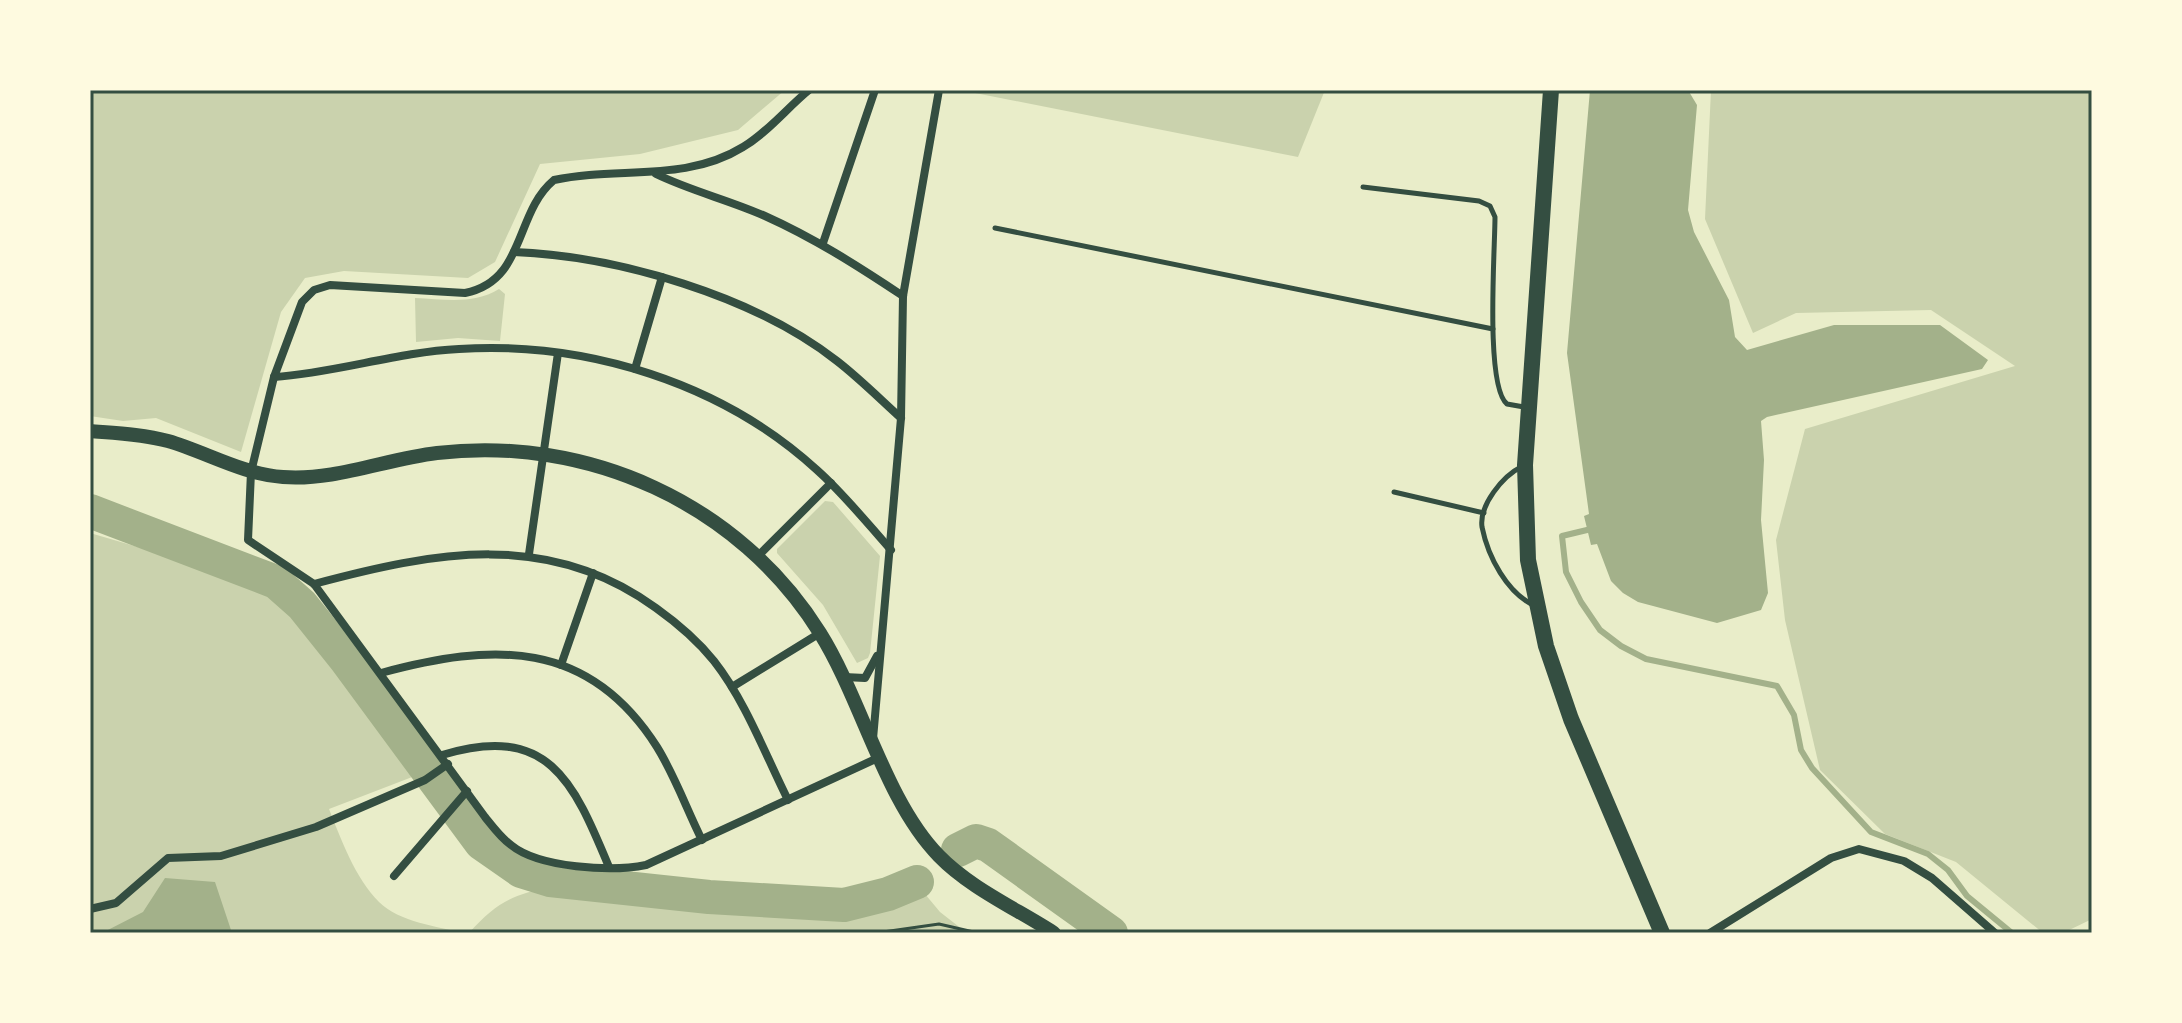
<svg xmlns="http://www.w3.org/2000/svg" width="2182" height="1023" font-family="Raleway,sans-serif">
<rect width="100%" height="100%" fill="#e9edc9"/>
<g fill="#cad2ad">
<path d="M90,90H785L738,130L640,154L540,164L495,262L468,278L344,271L305,278L281,312L241,452L156,418L123,421L90,416Z"/>
<path d="M976,90H1325L1298,157L975,93Z"/>
<path d="M1711,90H2092V919L2063,933H2043L1956,862L1885,834L1820,770L1785,620L1776,540L1805,429L2015,366L1931,310L1796,313L1753,333L1705,219Z"/>
<path d="M499,289L505,294L500,341L458,338L416,342L415,298C444,299 473,305 499,289Z"/>
<path d="M825,501L833,502L880,556L870,653L868,658L857,663L823,605L777,553V549Z"/>
<path d="M90,533L258,582L294,609L420,774L329,809C341,839 355,878 379,902C399,922 438,927 466,933H90Z"/>
<path d="M552,887L844,913L920,888L940,912L967,933H469C496,903 513,894 552,887Z"/>
</g>
<g fill="#a3b18a">
<path d="M1590,90H1688L1697,105L1688,210L1694,232L1729,300L1735,337L1747,350L1834,325H1940L1988,360L1982,369L1767,417L1761,421L1764,460L1761,520L1768,593L1761,610L1717,623L1638,602L1623,593L1611,581L1597,544L1591,545L1584,516L1589,514L1567,353Z"/>
<path d="M165,878L215,882L232,933H102L143,912Z"/>
</g>
<g fill="none" stroke-linecap="round" stroke-linejoin="round">
<path stroke="#a3b18a" stroke-width="6" d="M1587,530L1562,536L1566,572L1581,602L1600,630L1621,646L1646,659L1777,686L1794,715L1801,750L1812,768L1871,832L1928,854L1948,870L1967,896L2012,933"/>
<g stroke="#a3b18a" stroke-width="34">
<path d="M90,511L276,582L302,605L346,660L481,843L521,871L550,880L709,897L844,905L888,894L917,882"/>
<path d="M958,850L976,841L988,845L1111,933"/>
</g>
<path stroke="#344e41" stroke-width="3" d="M876,933L939,924L978,933"/>
<g stroke="#344e41" stroke-width="5">
<path d="M1363,187L1479,201L1490,206L1495,217C1495,250 1485,386 1507,404L1524,407"/>
<path d="M995,228L1493,329"/>
<path d="M1521,467C1503,476 1479,505 1482,527C1488,557 1507,593 1535,606"/>
<path d="M1394,492L1484,513"/>
</g>
<g stroke="#344e41" stroke-width="8">
<path d="M809,90C787,108 767,133 743,147C685,183 617,166 554,180C514,213 526,281 465,293L330,285L314,290L302,302L274,377L251,472L248,540L314,584L485,817C493,827 501,838 511,845C539,868 612,872 646,865L880,757"/>
<path d="M656,174C691,191 729,200 765,216C814,238 858,266 903,296"/>
<path d="M823,243L875,90"/>
<path d="M514,252C618,256 754,296 837,361C859,378 880,399 901,418"/>
<path d="M635,369L662,277"/>
<path d="M274,377C336,373 397,352 459,349C587,341 722,383 817,470C844,494 867,523 891,550"/>
<path d="M529,554L558,353"/>
<path d="M757,557L831,483"/>
<path d="M314,584C434,552 548,529 656,608C677,623 698,641 714,661C746,702 765,754 788,800"/>
<path d="M561,665L593,573"/>
<path d="M381,673C492,643 588,638 657,747C675,776 687,810 702,840"/>
<path d="M844,677L865,678L877,656"/>
<path d="M732,687L820,633"/>
<path d="M873,739L901,418L903,296L939,90"/>
<path d="M442,755C548,723 573,780 609,867"/>
<path d="M394,876L467,791"/>
<path d="M90,909L116,903L168,858L221,856L316,827L425,780L448,764"/>
<path d="M1710,933L1831,858L1859,849L1904,861L1932,878L1995,933"/>
</g>
<path stroke="#344e41" stroke-width="14" d="M90,431C115,433 143,434 168,441C206,452 242,474 283,477C335,481 386,459 437,453C587,435 739,503 820,633C862,700 885,801 939,856C970,888 1017,909 1054,933"/>
<path stroke="#344e41" stroke-width="16" d="M1551,90L1525,465L1528,560L1546,646L1571,719L1662,933"/>
</g>
<rect width="2182" height="1023" fill="none" stroke="#fefae0" stroke-width="184"/>
<rect x="92" y="92" width="1998" height="839" fill="none" stroke="#344e41" stroke-width="3"/>
</svg>
